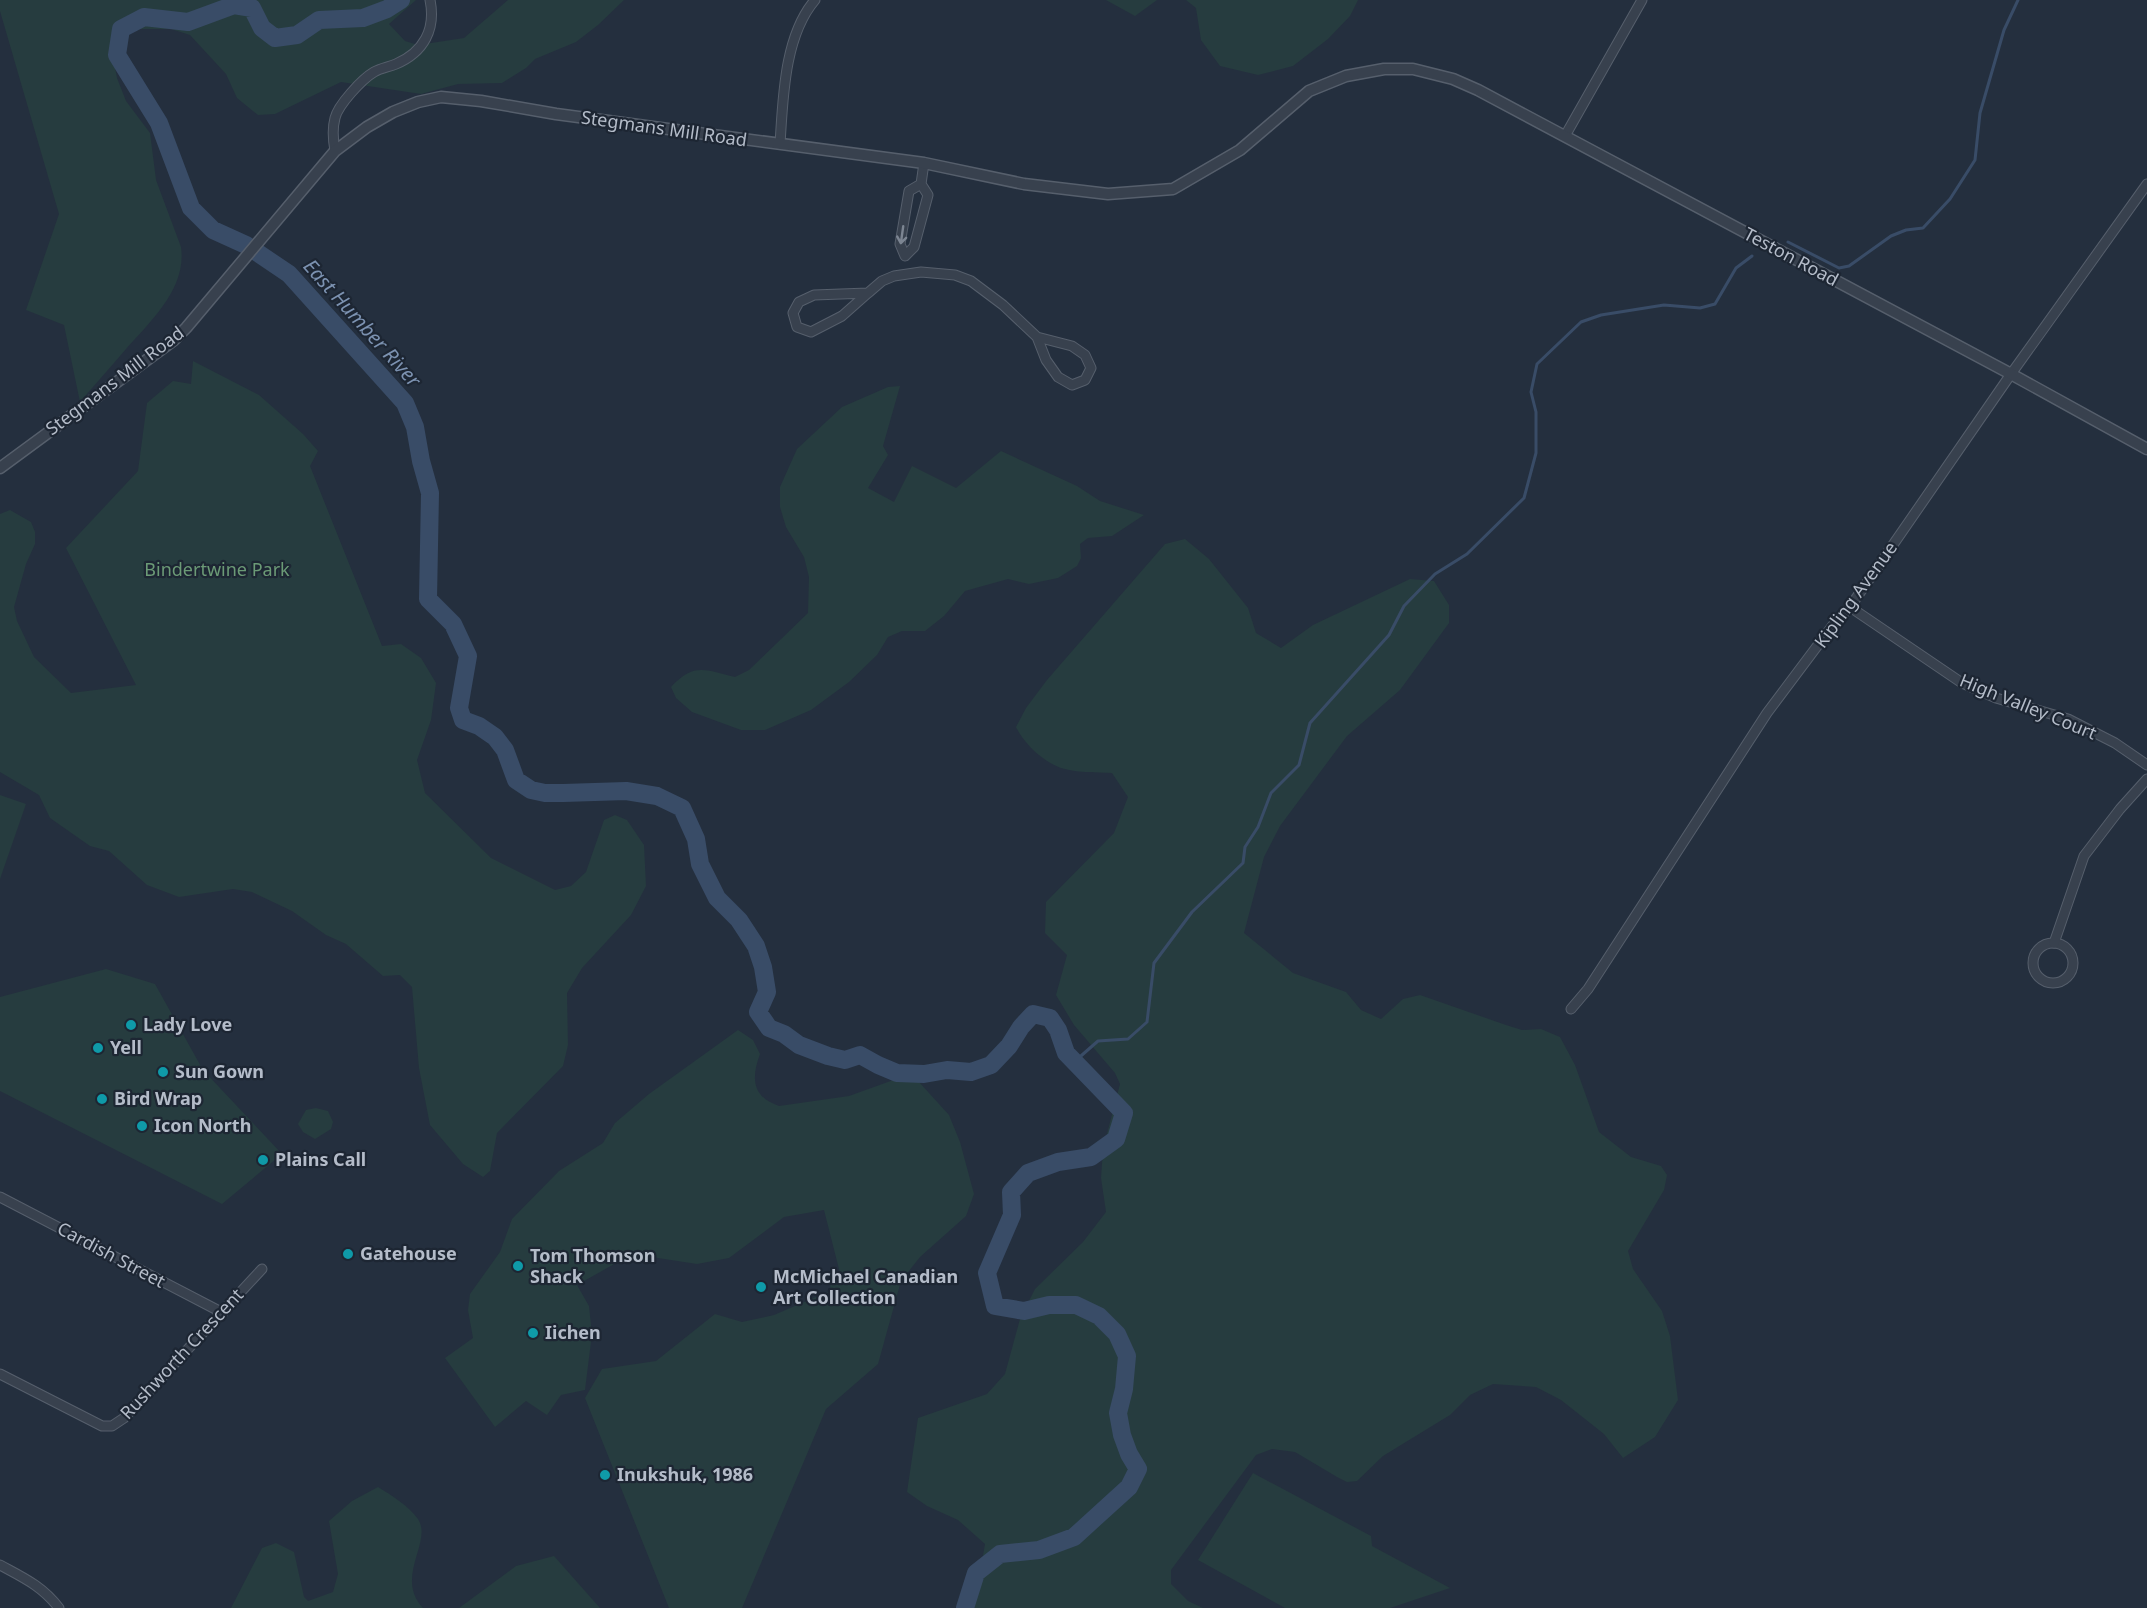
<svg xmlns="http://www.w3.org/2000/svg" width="2147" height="1608" font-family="'Noto Sans',sans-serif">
<rect width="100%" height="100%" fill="#242f3e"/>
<g fill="#263c3f">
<path d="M0,0H416L389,24L405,41L418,45L464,38L508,0H624L598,25L576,42L535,59L526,68L502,83L458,84L421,94L341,82L275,114L258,115L237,98L226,74L190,35L171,29H121L115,33L110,41L117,78L126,101L150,133L156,180L181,247C187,288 151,321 126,349C111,367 95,384 80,402L64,325L26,310L59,214L0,11Z"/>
<path d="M1106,0H1157L1135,16Z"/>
<path d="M1186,0H1358L1350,16L1328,39L1293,66L1258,75L1220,66L1201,40L1196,8Z"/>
<path d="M193,361L259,395L303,434L318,451L310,466L382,646L401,644L421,658L436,683L431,720L417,760L425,793L491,858L555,890L571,886L586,872L604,820L615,815L627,820L644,845L646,886L631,915L582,968L567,993L568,1045L563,1066L497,1133L490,1171L483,1177L463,1164L430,1125L419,1068L412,987L400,975L383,976L346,944L326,935L292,911L252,892L233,889L179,897L147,885L109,851L90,846L50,818L39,795L0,772V514L10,510L31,522L35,532V544L26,564L14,607L17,621L34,657L71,693L136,685L66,548L138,471L147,403L173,381L191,384Z"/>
<path d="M900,386L883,446L888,455L868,488L894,502L912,466L956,488L1001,451L1077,486L1100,501L1144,515L1112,536L1088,538L1080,544L1081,558L1077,566L1058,578L1029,584L1008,579L965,591L944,616L925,631H902L888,637L877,655L849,682L811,710L765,730H741L692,712L676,698L671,687C694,662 705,670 735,677L749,670L808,613L809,577L804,557L786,527L780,507V487L797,449L842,407L888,387Z"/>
<path d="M1185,539L1209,559L1248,608L1256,633L1281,648L1313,625L1410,579L1434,581L1449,605V623L1400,690L1347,736L1280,826L1264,857L1244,933L1293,973L1346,992L1361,1010L1381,1019L1403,999L1420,995L1506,1025L1522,1030L1541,1029L1560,1037L1575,1065L1599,1132L1631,1157L1661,1166L1667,1175L1664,1190L1628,1251L1633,1269L1662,1311L1670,1336L1678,1400L1655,1437L1623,1458L1604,1434L1561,1400L1536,1387L1493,1384L1470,1395L1450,1415L1383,1456L1357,1481L1347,1482L1337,1477L1295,1452L1272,1449L1256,1455L1171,1570V1584L1188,1601L1203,1608H974L985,1544L958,1520L927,1506L907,1492L918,1418L987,1394L1005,1374L1020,1319L1035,1289L1083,1242L1106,1212L1101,1178L1103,1149L1120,1084L1115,1073L1074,1025L1056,995L1067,955L1045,933L1046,902L1114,833L1128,797L1112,773C1097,772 1080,773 1065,769C1046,765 1024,744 1016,727L1026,708L1047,680L1165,544Z"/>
<path d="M0,795L26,804L0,879Z"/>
<path d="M106,969L155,984L203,1070L282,1154L222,1204L0,1091V997Z"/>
<path d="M738,1030L753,1040L760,1054C751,1078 752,1097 779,1106L849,1096L899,1078L910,1076L919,1082L949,1115L960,1142L974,1194L966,1216L920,1257L901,1281L878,1364L826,1409L742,1608H669L585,1398L602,1369L656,1361L715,1314L742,1322L774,1315L830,1291L831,1277L840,1273L824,1210L784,1217L729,1258L697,1264L632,1254L577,1285L589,1306L592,1334L585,1390L561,1395L547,1415L526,1401L495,1427L445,1358L473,1338L468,1310L470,1294L500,1252L512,1219L559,1171L603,1143L615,1123L649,1094Z"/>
<path d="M316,1108L328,1111L333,1122L331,1129L315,1139L303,1132L298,1124L306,1110Z"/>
<path d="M1253,1473L1371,1536L1372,1546L1450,1588L1390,1608H1285L1198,1560Z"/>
<path d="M378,1487C391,1495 409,1506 418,1519C433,1542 394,1577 423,1608H231L262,1548L276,1543L294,1552L304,1597L308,1601L333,1592L338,1574L329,1521L352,1501Z"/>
<path d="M554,1556L600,1608H459L516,1566Z"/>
</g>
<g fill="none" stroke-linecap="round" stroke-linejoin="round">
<g stroke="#394c67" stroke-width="3">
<path d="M1788,242L1839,268L1849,266L1891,236L1906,230L1923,228L1950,199L1975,160L1980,113L2004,30L2018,0"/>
<path d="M1074,1062L1098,1041L1128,1039L1147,1022L1154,963L1192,912L1243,863L1245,847L1258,827L1271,793L1299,765L1310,723L1389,635L1404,606L1435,574L1467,554L1524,498L1536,453V412L1531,392L1537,364L1581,322L1601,315L1664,305L1700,308L1715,304L1736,268L1752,256"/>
</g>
<path stroke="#394c67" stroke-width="18" d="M401,0L387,9L363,18L319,20L297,35L275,38L262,28L252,8L234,5L188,22L144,17L121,29L117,55L159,123L191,208L213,230L246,245L289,274L405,403L415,427L421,461L430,493L428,599L453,624L468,656L459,708L463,720L479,726L495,737L505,750L516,780L531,790L545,793H563L626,791L657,796L682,808L696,839L700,864L717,898L739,920L756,946L763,967L767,992L758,1012L769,1028L784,1034L799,1045L828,1056L845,1060L860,1055L878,1065L897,1073L924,1074L947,1070L971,1072L991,1065L1009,1046L1021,1027L1033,1014L1050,1018L1058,1030L1066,1053L1124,1113L1116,1139L1091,1157L1058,1162L1028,1173L1011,1192L1012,1215L987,1273L995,1306L1024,1311L1049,1305H1076L1099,1316L1117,1334L1127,1356L1124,1389L1118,1413L1122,1435L1129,1454L1138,1469L1129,1487L1074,1537L1039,1550L1000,1554L976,1573L965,1608"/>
<g stroke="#565f6c" stroke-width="11">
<g id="minor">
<path d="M1565,136L1642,0"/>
<path d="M780,144C783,99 784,36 815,0"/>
<path d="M335,151C333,140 332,129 335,118C338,105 362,79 374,72C381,68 389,67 396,64C424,52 436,29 430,0"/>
<path d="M921,184L909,191L900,244L905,256L914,247L928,195L921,184L924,163"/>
<path d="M868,293L842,316L811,332L797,327L793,313L799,302L814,295L868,293L882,281L894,276L921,272L955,275L971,281L1003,305L1037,337L1046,360L1058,377L1072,385L1085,380L1091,368L1085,355L1072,346L1037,337"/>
<path d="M1850,607L1962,683L1996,698L2068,719L2115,743L2147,765"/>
<circle cx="2053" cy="963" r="20"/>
<path d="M2054,943L2084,856L2120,809L2147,779"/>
<path d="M1571,1009L1588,989L1767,713L1833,625L1850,607L2011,374L2147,184"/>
<path d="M0,1197L223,1313"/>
<path d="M0,1374L102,1426H112L124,1418L262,1269"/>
<path d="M0,1565C24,1578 42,1586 59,1608"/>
</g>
</g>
<g stroke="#565f6c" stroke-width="13">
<path id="tertiary" d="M0,468L174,340L186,328L335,151L367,127L393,112L418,102L441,97L481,101L556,114L924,163L1024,184L1108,194L1173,189L1240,150L1309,91L1346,76L1384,69H1413L1453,79L1478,90L2011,374L2147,449"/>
</g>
<use href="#minor" stroke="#38414e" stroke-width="9"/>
<use href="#tertiary" stroke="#38414e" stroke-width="10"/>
</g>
<defs><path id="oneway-shaft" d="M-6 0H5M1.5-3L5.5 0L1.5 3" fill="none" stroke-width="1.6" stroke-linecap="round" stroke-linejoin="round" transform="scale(1.5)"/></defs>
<use stroke="#7c8592" href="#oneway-shaft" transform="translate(902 235) rotate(98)"/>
<g fill="#0f9aa8" stroke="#1d2633" stroke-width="2">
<circle cx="131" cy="1025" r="6"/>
<circle cx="98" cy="1048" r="6"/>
<circle cx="163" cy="1072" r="6"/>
<circle cx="102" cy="1099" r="6"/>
<circle cx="142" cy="1126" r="6"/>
<circle cx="263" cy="1160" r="6"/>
<circle cx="348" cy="1254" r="6"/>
<circle cx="518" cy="1266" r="6"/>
<circle cx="761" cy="1287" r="6"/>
<circle cx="533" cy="1333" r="6"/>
<circle cx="605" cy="1475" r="6"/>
</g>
<g text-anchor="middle" stroke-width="4.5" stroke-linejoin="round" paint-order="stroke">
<g font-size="18" fill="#b4bcc9" stroke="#1d2633">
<text transform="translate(664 129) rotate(8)" y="6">Stegmans Mill Road</text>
<text transform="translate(1791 257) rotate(28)" y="6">Teston Road</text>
<text transform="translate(115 381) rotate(-37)" y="6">Stegmans Mill Road</text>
<text transform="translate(1856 595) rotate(-54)" y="6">Kipling Avenue</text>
<text transform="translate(2028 707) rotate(22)" y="6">High Valley Court</text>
<text transform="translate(111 1255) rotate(28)" y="6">Cardish Street</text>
<text transform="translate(182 1354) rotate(-47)" y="6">Rushworth Crescent</text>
</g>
<g font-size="18" fill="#6b9a76" stroke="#1d2633">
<text x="217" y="576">Bindertwine Park</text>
</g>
<g font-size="18" font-weight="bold" fill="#b4bcc9" stroke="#1d2633" text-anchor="start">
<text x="143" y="1031">Lady Love</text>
<text x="110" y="1054">Yell</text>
<text x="175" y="1078">Sun Gown</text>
<text x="114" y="1105">Bird Wrap</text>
<text x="154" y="1132">Icon North</text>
<text x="275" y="1166">Plains Call</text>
<text x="360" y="1260">Gatehouse</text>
<text x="530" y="1262">Tom Thomson<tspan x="530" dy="21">Shack</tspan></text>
<text x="773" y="1283">McMichael Canadian<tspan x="773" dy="21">Art Collection</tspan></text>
<text x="545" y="1339">Iichen</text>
<text x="617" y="1481">Inukshuk, 1986</text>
</g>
<g font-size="20" font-style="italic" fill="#7c92b1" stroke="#1d2633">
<text transform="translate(362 323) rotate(48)" y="7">East Humber River</text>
</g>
</g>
</svg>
